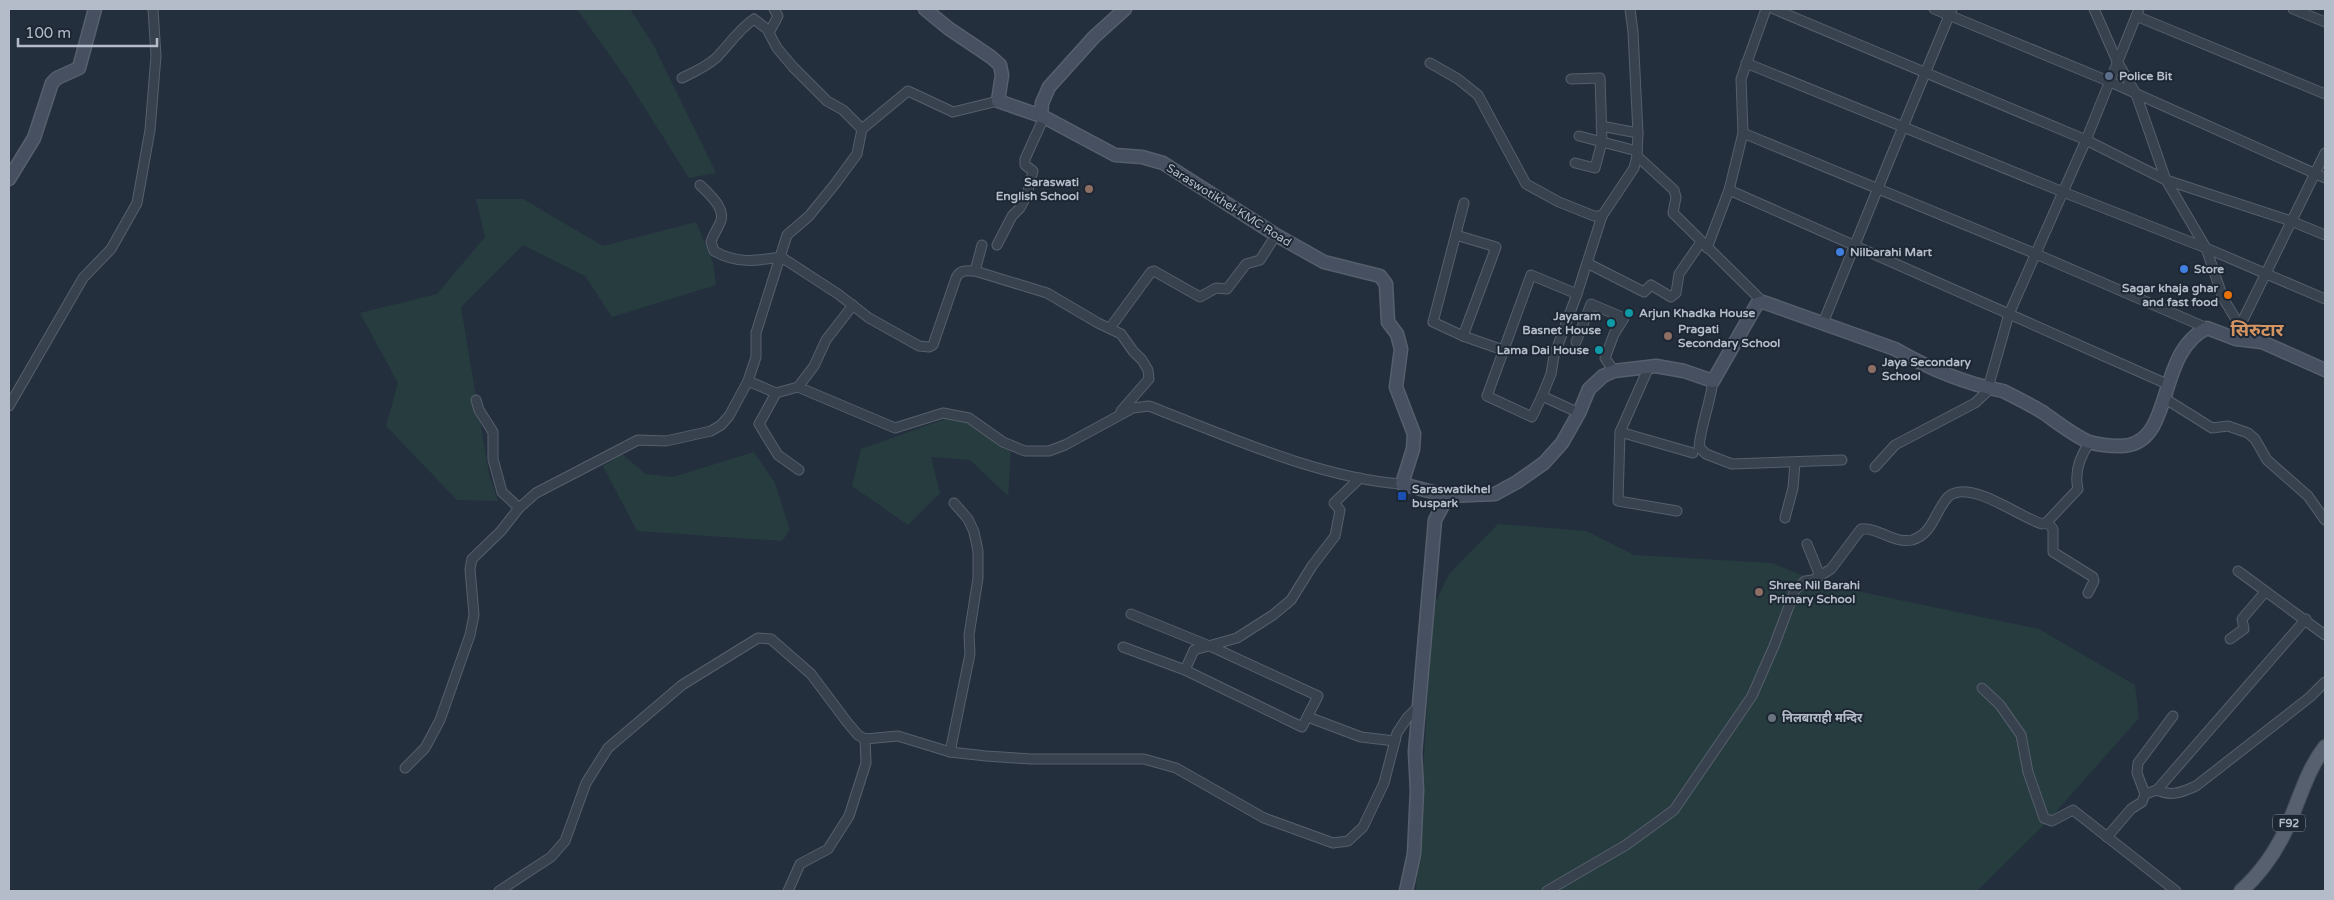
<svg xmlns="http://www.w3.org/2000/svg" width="2334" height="900" font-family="'Varela Round','Noto Sans Devanagari',sans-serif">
<rect width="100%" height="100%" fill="#242f3e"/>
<g fill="#263c3f">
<path d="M577,9H630L654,46L716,173L689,178L626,78Z"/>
<path d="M476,199H523L603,246L696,222L713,263L716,285L612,317L585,276L523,245L461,307L489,474L498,501L457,500L386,426L398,383L360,313L437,294L485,237Z"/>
<path d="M945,419L968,423L1011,452L1008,496L970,460L931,457L940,493L908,525L852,486L861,449Z"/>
<path d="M754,452L775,483L790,530L782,541L637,531L603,466L622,454L646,474L673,477Z"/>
<path d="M1498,524L1586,531L1634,555L1772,563L1823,584L2039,629L2135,685L2139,718L2047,822L1977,891H1416L1433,607L1449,574Z"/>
</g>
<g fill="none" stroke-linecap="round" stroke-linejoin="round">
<g stroke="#565f6c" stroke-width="11">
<g id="street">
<path d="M774,9L778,16L769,33L777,48L793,67L827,101L843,110L862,129L908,91L953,112L998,101"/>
<path d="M1774,9L2086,140L2166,180L2291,221L2325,235"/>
<path d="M1934,9L2108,81L2325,178"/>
<path d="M2094,9L2117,61L2136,94L2166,180L2206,248L2223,298L2240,326"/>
<path d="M2293,9L2325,22"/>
<path d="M2136,16L2325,94"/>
<path d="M1430,63L1458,79L1478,95L1526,184L1559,202L1594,216H1602L1634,168L1637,156L1638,133L1633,32L1630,9"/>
<path d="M1746,63L2063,192L2206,248L2325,299"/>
<path d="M682,78C694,72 706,67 716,58C729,45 738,30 754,19L768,30"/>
<path d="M1571,79L1600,78L1602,142L1595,168L1575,163"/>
<path d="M1601,126L1638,133"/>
<path d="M1743,133L2036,254L2207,328"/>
<path d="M1579,136L1637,151"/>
<path d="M1637,156L1674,190L1676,197L1673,213L1763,302"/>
<path d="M700,185C709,194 727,209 720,223C717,230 713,235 711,242L714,251C737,264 756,261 781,257L838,294L869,318L919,346L929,347L933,345L956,278C960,269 967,271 975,271L1047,293L1098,323L1121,334L1133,351L1142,360L1148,370L1149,379L1121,411"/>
<path d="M1729,190L2167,384"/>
<path d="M1456,235L1496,247L1463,336L1503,350"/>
<path d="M997,245L1012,216L1020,208L1027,195L1033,171L1025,165V159L1044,117"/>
<path d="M1707,248L1729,190L1743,133L1741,79L1766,9"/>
<path d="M1587,263L1644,292L1651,285L1671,297L1676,293L1679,274L1701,242"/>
<path d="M975,271L982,245"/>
<path d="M1823,323C1866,218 1908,113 1952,9"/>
<path d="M1110,328L1151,272L1154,271L1200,297L1216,288L1227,289L1246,264L1260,260L1276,235"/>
<path d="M1463,336L1433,322L1464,203"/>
<path d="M2236,339L2240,326L2325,153"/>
<path d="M1576,342L1591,304L1624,318L1614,334L1605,358L1614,371"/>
<path d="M1648,369L1620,432L1618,501L1677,511"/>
<path d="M748,381L756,357V333L787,235L809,216L835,184L857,154L862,129"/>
<path d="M1713,381C1710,404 1701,425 1699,447L1706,454L1732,464L1842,460"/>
<path d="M798,387L814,366L826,340L853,305"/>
<path d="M1988,388L2009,314L2086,140L2139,9"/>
<path d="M776,393L759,424L778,455L799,470"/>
<path d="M1542,396L1532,417L1487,396L1531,275L1577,294"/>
<path d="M2164,398L2212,428L2228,426L2248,433L2255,439L2267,460L2308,496L2325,520"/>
<path d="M476,400L479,410L493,432V459L502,492L519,508"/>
<path d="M9,406L83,278L111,249L137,203L150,130L156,56L153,9"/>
<path d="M1579,413L1542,396L1551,374L1554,356L1577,294L1602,216"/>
<path d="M1620,432L1693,453"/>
<path d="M1875,467L1895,445L1975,403L1991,388"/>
<path d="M1785,518L1793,488L1795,463"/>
<path d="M2047,522L2053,529V552L2093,577L2094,581L2088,593"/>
<path d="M1807,544L1820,576"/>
<path d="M2238,571L2325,635"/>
<path d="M2230,639L2244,629L2242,619L2265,592"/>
<path d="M1123,647L1185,670L1302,727L1318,696L1212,647L1131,614"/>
<path d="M1185,670L1194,650L1237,638L1273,615L1291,600L1312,566L1335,536L1340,510L1334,503L1360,478"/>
<path d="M1982,688L2000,705L2021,735L2028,772L2044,818L2052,821L2073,810L2176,891"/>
<path d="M1308,717L1361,737L1395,741"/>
<path d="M950,752L970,654L969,635L978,578V551L974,532L968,519L954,503"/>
<path d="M405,768L425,748L440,720L470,635L474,615L470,569L472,559L501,531L519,508L536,493L638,440L666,441L711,431L721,425L729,416L748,381L776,393L798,387L895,428L943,413L969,418L1003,442L1025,451H1049L1065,445L1133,408L1149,406C1227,436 1319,478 1402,484"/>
<path d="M2157,790L2306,619"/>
<path d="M2145,794L2157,790C2172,797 2182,792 2196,786L2310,697L2325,682"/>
<path d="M2107,837L2131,809L2142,802L2145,794L2137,773L2138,763L2173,716"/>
<path d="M499,891L551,857L565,841L586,783L608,748L682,685L758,638L771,639L811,674L847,722L858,735L865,739L898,736L950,752L986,756L1031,759H1144L1176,768L1264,818L1333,843L1348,841L1363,827L1384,783L1397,733L1407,718L1419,706"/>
<path d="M788,891L800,864L828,849L849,816L866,763L865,739"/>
<path d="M1547,891L1626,845L1674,810L1752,696L1774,646L1795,590L1805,581L1813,580L1831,569L1861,529C1878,527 1894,544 1912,540C1933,534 1935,511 1948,497C1969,478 2019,517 2042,524L2047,522L2078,489C2074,472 2080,456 2090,442"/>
</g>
</g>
<g stroke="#565f6c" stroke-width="15">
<g id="secondary">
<path d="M925,9L948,28L991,57L1000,65L1002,75L998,101L1044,117L1115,155L1142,157L1163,163L1276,235L1324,262L1380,276L1386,284L1388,322L1397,334L1401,349L1396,387L1414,434L1413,449L1402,484L1448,496L1495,494L1517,482L1544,463L1562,443L1579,413L1589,389L1603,376L1614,371L1656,366L1684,371L1713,381L1757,304L1763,302L1895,349C1928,368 1967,384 2003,391C2017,398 2031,405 2044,413C2058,423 2073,435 2089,442C2099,445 2110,446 2120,446C2176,446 2154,354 2207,328L2236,339L2262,342L2325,370"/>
<path d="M1041,116L1042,103L1049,87L1094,37L1125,9"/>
<path d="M9,179L34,138L52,83L57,78L79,68L95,9"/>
<path d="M1406,891L1414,854L1417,790L1415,752L1435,520L1448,496"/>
</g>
</g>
<g stroke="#414a57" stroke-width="16">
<path id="primary" d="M2241,891C2262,872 2277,850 2288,825C2300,798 2307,770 2325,747"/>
</g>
<use href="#street" stroke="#38414e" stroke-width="9"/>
<use href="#secondary" stroke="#465061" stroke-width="12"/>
<use href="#primary" stroke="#56606e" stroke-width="14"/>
</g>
<circle fill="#5c6f8a" stroke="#1d2633" stroke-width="2" cx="2109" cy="76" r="5"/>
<g fill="#8d6e63" stroke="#1d2633" stroke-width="2">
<circle cx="1089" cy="189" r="5"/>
<circle cx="1668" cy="336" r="5"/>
<circle cx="1872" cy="369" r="5"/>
<circle cx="1759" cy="592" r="5"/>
</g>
<g fill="#3f7fe0" stroke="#1d2633" stroke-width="2">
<circle cx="1840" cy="252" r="5"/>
<circle cx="2184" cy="269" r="5"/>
</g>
<circle fill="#e8710a" stroke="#1d2633" stroke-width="2" cx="2228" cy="295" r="5"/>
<g fill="#0f9aa8" stroke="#1d2633" stroke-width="2">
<circle cx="1629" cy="313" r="5"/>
<circle cx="1611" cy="323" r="5"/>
<circle cx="1599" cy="350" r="5"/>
</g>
<rect fill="#1a4fb4" stroke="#1d2633" stroke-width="2" x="1397" y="491" width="10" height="10" rx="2.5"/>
<circle fill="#6b7280" stroke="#1d2633" stroke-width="2" cx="1772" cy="718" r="5"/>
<g text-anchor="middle" stroke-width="4" stroke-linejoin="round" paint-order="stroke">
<rect fill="#1d2633" stroke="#878f9c" stroke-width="1" x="2273" y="814.5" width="32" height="17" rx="4"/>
<g font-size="11" font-weight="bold" fill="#b4bcc9">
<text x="2289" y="827">F92</text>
</g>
<g font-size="12" font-weight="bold" fill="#b4bcc9" stroke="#1d2633" text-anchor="start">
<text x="2119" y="80">Police Bit</text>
<text x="1079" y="186" text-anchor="end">Saraswati<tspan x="1079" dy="14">English School</tspan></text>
<text x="1850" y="256">Nilbarahi Mart</text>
<text x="2194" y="273">Store</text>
<text x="2218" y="292" text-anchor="end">Sagar khaja ghar<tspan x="2218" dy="14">and fast food</tspan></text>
<text x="1639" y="317">Arjun Khadka House</text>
<text x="1601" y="320" text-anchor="end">Jayaram<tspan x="1601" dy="14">Basnet House</tspan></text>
<text x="1678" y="333">Pragati<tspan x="1678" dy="14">Secondary School</tspan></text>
<text x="1589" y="354" text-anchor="end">Lama Dai House</text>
<text x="1882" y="366">Jaya Secondary<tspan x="1882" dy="14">School</tspan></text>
<text x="1412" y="493">Saraswatikhel<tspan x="1412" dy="14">buspark</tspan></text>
<text x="1769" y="589">Shree Nil Barahi<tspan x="1769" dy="14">Primary School</tspan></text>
<text x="1782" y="722">निलबाराही मन्दिर</text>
</g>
<g font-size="12" fill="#b4bcc9" stroke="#1d2633">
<text transform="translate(1229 205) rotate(32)" y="4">Saraswotikhel-KMC Road</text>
</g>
<g font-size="18" font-weight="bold" fill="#d59563" stroke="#1d2633">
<text x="2257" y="336">सिरुटार</text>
</g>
</g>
<rect width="2334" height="900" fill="none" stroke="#b4bcc9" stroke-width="20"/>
<path d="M18 38v8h139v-8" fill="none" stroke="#b4bcc9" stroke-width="2.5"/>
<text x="25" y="38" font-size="15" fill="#b4bcc9" stroke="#1d2633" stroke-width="4" paint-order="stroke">100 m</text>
</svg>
